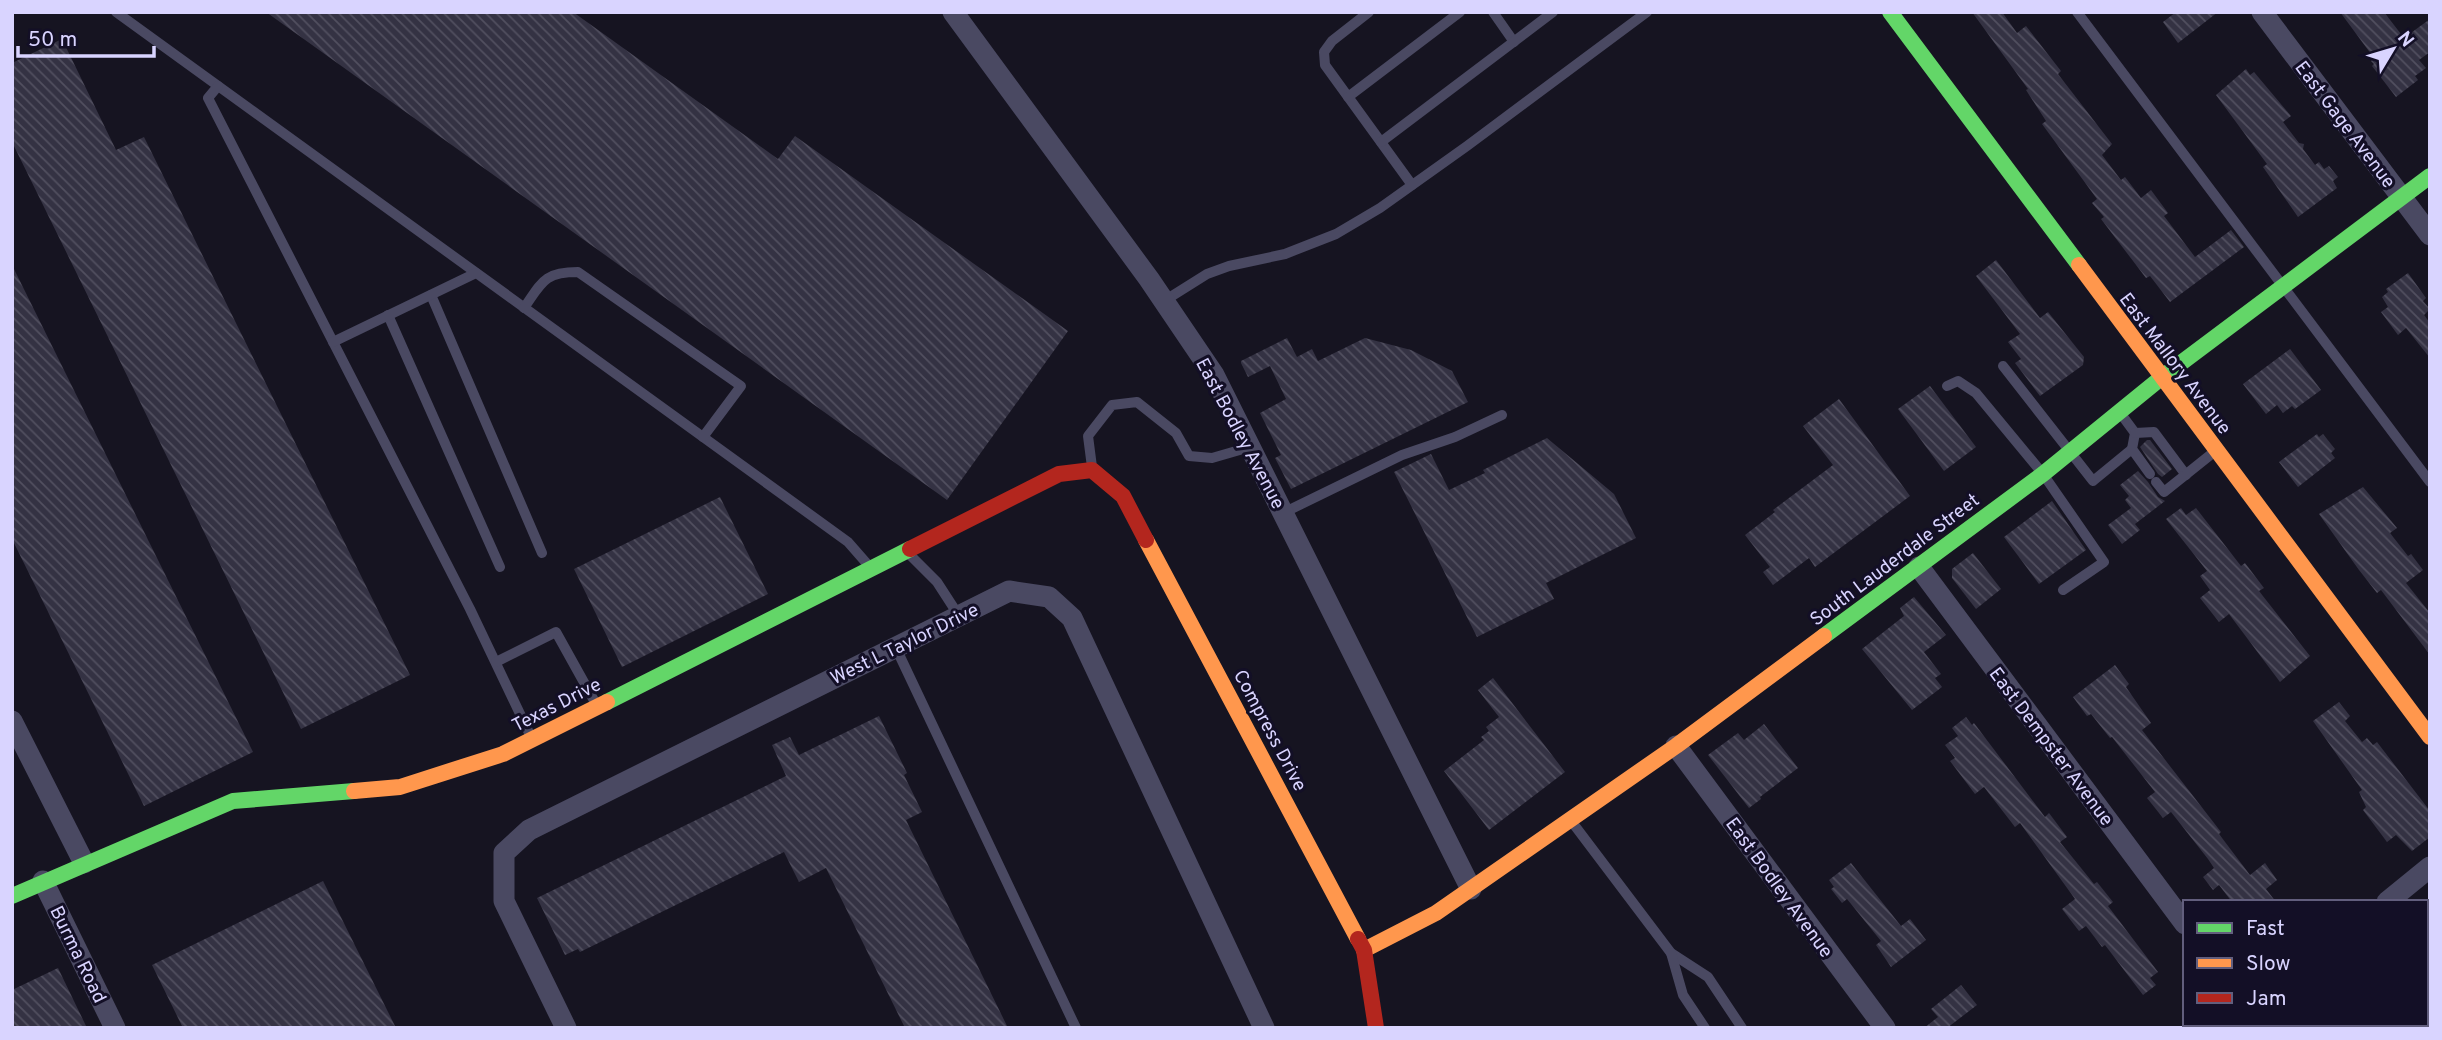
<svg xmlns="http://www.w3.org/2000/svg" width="2442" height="1040" font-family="Overpass,sans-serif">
<defs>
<pattern id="building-back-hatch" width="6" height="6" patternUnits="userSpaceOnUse" patternTransform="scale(1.75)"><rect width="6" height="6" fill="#343243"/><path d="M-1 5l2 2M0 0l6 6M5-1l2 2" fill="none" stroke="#514f5f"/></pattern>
</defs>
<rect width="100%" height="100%" fill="#161421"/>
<g fill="url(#building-back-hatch)">
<path d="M266,12H573L778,159L795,136L1068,331L947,500Z"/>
<path d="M1972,12H2002L2017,33L2026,26L2061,71L2058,74L2112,144L2102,155L2121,180L2125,177L2141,198L2151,190L2168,213L2164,216L2195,257L2231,230L2244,247L2170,302L2150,276L2146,278L2101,219L2104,217L2092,203L2097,199L2042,124L2046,121L2026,90L2028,89Z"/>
<path d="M2176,12H2218L2178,43L2163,22Z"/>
<path d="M2340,12H2384L2404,38L2430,19V52L2419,60L2426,68L2415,76L2418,80L2396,97L2372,66L2374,64L2371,61L2374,58Z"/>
<path d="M62,39L116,150L144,137L410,675L301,729L12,142V63Z"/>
<path d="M2246,69L2250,75L2254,72L2291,116L2283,122L2299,143L2304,144L2303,149L2315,165L2319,162L2324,169L2329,166L2338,177L2333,181L2337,188L2298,217L2263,167L2267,164L2216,95Z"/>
<path d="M1996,260L2040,318L2048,312L2084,357L2083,365L2040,396L2015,363L2021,359L2008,342L2020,334L1976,276Z"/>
<path d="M12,265L253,752L144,806L12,539Z"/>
<path d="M2408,273L2426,298L2423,301L2430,309L2424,315L2430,323V358L2406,328L2398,335L2381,312L2388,307L2382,297L2388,292L2386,289Z"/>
<path d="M1287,338L1297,357L1312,349L1318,361L1365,338L1411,350L1452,371L1468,402L1291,489L1275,458L1281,455L1260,413L1286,399L1270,366L1248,377L1241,363V361Z"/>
<path d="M2290,349L2321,390L2295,409L2292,406L2283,413L2277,405L2266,414L2243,384Z"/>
<path d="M1930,386L1976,447L1944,471L1898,409Z"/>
<path d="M1839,399L1910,496L1815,567L1809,558L1773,585L1763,572L1770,567L1745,535L1775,512L1773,510L1833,465L1803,426Z"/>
<path d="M2317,434L2319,437L2323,434L2335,449L2331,453L2335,458L2298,487L2279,462Z"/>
<path d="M1547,438L1614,494L1636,538L1546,583L1554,599L1477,637L1394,472L1431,454L1449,490L1485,473L1483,470Z"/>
<path d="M2147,440H2150L2172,469L2162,477L2158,474L2140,447Z"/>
<path d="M2138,471L2148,482L2158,497L2165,501L2135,524L2140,530L2122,544L2108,525L2131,508L2125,500L2129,496L2120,485Z"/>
<path d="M2363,487L2397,528L2390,533L2408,556L2411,554L2423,570L2406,583L2430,613V655L2381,590L2377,593L2359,570L2319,514Z"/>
<path d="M720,497L768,594L622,667L574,569Z"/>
<path d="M2052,501L2086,550L2039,584L2004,537Z"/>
<path d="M2181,508L2186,515L2196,508L2241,566L2245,563L2264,588L2259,591L2310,656L2280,682L2229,614L2219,622L2200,598L2210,590L2200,576L2207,571L2166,519Z"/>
<path d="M1973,553L2001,589L1976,609L1952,578V569Z"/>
<path d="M1914,597L1946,635L1924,652L1941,674L1935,678L1942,687L1912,710L1862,649L1904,616L1900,608Z"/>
<path d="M2115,665L2129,684L2126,687L2151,723L2142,730L2221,832L2219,834L2250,875L2265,863L2277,880L2266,889L2276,902H2232L2219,885L2213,890L2203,877L2214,868L2208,859L2171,812L2163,818L2147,798L2155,792L2112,737L2110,738L2091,714L2087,716L2073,697Z"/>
<path d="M1493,678L1565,772L1489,830L1444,771L1484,740L1481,737L1489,731L1486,727L1499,717L1478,690Z"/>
<path d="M2339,702L2350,716L2345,721L2362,742L2367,738L2373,745L2377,742L2430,811V837L2412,851L2396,835L2387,842L2363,810L2366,807L2359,792L2362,790L2313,721Z"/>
<path d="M879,716L907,773L904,775L922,812L906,820L1008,1028H905L826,868L799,882L784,852L580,952L578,949L565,955L537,898L786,776L772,745L790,737L799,755Z"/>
<path d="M1966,717L1972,725L1974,723L2045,817L2049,813L2067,837L2060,842L2094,884L2097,882L2113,902L2108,906L2158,972L2150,978L2156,985L2143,995L2105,945L2102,947L2086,926L2079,931L2062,909L2075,899L2020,823L2015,827L1984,787L1975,794L1950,761L1955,758L1945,745L1958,736L1952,728Z"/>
<path d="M1764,724L1798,768L1760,797L1761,799L1749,808L1708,755L1738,733L1744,740Z"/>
<path d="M1851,863L1901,926L1910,919L1926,940L1891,967L1876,945L1881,941L1847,899L1842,903L1831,889L1834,887L1829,880Z"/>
<path d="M323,881L396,1028H183L152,965Z"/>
<path d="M58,968L87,1028H12V990Z"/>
<path d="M1961,985L1977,1005L1947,1028H1924L1938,1017L1931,1009Z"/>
</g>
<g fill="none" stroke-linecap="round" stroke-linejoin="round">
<g stroke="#4a4962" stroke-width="10">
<path d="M116,12L848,542L869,566"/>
<path d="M1369,12L1332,41L1324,52L1325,65L1412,185"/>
<path d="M1493,12L1514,42"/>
<path d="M2077,12L2430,482"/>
<path d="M218,86L208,98L470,609L531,737"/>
<path d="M1348,97L1460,12"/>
<path d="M1381,142L1553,12"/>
<path d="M431,295L542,553"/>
<path d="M1164,301L1207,274L1229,266L1285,254L1336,234L1380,208L1467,146L1647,12"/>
<path d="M524,308C542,282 544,272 578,272L741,386L703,437"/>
<path d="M388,315L500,567"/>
<path d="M333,342L476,273"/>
<path d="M2003,366L2093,481L2132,449"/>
<path d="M1947,386L1958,381L1976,393L2043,474L2104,562L2063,590"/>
<path d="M2121,414L2135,433L2132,449L2150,474"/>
<path d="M2135,433L2154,432L2186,475"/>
<path d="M1092,467L1088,436L1112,405L1137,402L1176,433L1189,456L1212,458L1250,447"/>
<path d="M2156,482L2164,492L2214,452"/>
<path d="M1283,513L1402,455L1455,437L1502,415"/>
<path d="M908,553L937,582L959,616"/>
<path d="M896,648L1076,1028"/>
<path d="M496,662L556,632L596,704"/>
<path d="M1572,822L1671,953L1708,977L1742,1028"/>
<path d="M1671,953L1683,995L1705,1028"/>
</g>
<g stroke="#4a4962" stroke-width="21">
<path d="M953,12L1149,279L1214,375L1471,889"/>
<path d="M2262,12L2430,235"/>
<path d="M1919,567L2185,924"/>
<path d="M12,721L84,863"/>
<path d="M1676,746L1885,1028"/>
<path d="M43,881L115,1028"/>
<path d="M2387,902L2430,867"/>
<path d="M2259,1024L2262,1028"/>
<path d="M566,1028L504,901V853L529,830L1009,591L1049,597L1072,618L1264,1028"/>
<path d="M2231,1028L2236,1024"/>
</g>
<g stroke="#63d668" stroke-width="16">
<path d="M1890,12L2079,265"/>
<path d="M1824,636L2043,474L2161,378L2430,176"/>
<path d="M607,702L910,549"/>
<path d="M12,896L233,801L354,791"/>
</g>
<g stroke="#ff974d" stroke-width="16">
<path d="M2079,265L2430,737"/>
<path d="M1146,540L1358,939"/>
<path d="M354,791L400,787L503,754L607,702"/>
<path d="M1364,950L1436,913L1676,746L1824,636"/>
</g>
<g stroke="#b3261e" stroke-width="16">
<path d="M910,549L1059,474L1092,470L1123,496L1146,540"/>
<path d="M1358,939L1364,950L1376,1028"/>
</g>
</g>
<g text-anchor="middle" stroke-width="6" stroke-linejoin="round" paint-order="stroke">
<g font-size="19" fill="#d9d4ff" stroke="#130f26">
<text transform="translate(2346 124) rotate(53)" y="7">East Gage Avenue</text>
<text transform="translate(2176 363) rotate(53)" y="7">East Mallory Avenue</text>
<text transform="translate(1241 433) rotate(62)" y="7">East Bodley Avenue</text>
<text transform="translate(1894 559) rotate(-37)" y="7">South Lauderdale Street</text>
<text transform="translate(904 643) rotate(-26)" y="7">West L Taylor Drive</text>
<text transform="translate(556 704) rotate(-27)" y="7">Texas Drive</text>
<text transform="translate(1271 730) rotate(62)" y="7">Compress Drive</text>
<text transform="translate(2052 746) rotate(53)" y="7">East Dempster Avenue</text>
<text transform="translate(1780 887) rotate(54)" y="7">East Bodley Avenue</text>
<text transform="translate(79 954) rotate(64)" y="7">Burma Road</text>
</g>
</g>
<rect width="2442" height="1040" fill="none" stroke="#d9d4ff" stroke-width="28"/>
<rect x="2183" y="900" width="245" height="126" fill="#130f26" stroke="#625e7d" stroke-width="2"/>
<rect x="2197" y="923" width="35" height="10" fill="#63d668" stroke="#625e7d" stroke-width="2"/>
<text x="2246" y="935" font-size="21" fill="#d9d4ff">Fast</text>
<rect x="2197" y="958" width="35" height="10" fill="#ff974d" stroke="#625e7d" stroke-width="2"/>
<text x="2246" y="970" font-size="21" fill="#d9d4ff">Slow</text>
<rect x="2197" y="993" width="35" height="10" fill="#b3261e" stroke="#625e7d" stroke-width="2"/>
<text x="2246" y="1005" font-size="21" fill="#d9d4ff">Jam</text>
<g transform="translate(2393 49) rotate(52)" stroke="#130f26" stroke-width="5" paint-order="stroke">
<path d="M0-5L12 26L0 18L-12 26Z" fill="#d9d4ff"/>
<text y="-10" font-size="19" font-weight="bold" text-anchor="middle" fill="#d9d4ff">N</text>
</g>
<path d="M18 46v10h136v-10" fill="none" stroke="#d9d4ff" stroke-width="3.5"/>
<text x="28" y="46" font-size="21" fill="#d9d4ff" stroke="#130f26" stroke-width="5" paint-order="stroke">50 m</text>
</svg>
